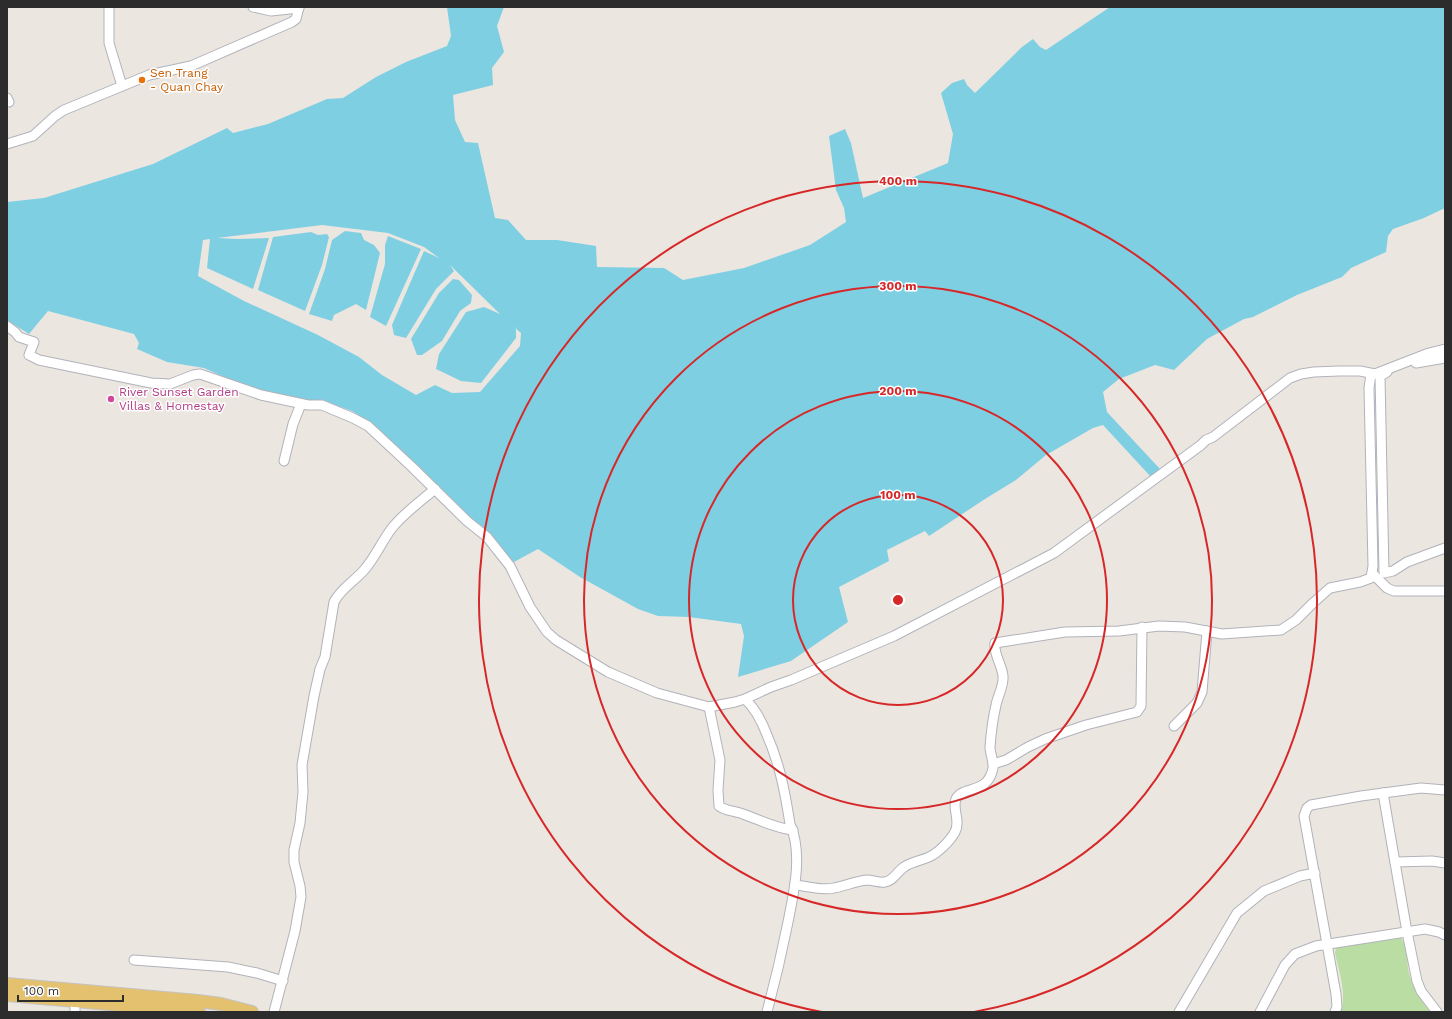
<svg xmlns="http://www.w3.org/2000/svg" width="1452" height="1019" font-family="'Work Sans',sans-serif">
<rect width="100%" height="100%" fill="#ece6e0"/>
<path fill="#badda3" d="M1400,937C1409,946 1406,961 1409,973C1413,989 1421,1000 1430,1012H1341C1347,993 1339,972 1335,953L1336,948Z"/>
<g fill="#7fcfe3" fill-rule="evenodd">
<path d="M447,7H504L497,26L504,52L492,68L493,85L453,95L455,120L465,142L478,143L495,218L508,220L526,240H557L596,246L597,267L664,268L683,280L744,268L810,245L846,222L844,208L836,190L829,136L845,129L851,143L863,198L948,163L953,134L941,93L952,83L964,79L967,85L975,93L1022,47L1033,39L1040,47L1046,50L1110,7H1445V208L1424,218L1393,229L1388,236L1386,252L1351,268L1342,277L1297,295L1253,317L1244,319L1207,339L1174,370L1155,365L1119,379L1103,392L1107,412L1160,469L1151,477L1103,425L1093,428L1046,455L1016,480L985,499L929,536L925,531L887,550L889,561L839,587L848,622L791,661L738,677L744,636L741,624L689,617L658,616L638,609L580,577L538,549L514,562L369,422L352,411L329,403L281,397L244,386L204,368L167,362L137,349L139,343L134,334L48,311L29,334L7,320V202L44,198L153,164L227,128L233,133L268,124L327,99L343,98L376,77L406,62L447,46L451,36ZM322,225L388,233L424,247L439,258L424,251L392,325L394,335L406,338L436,289L454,271L450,265L500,314L484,307L466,312L439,354L436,369L461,381L481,383L516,338V329L513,326L521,333L520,346L480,392L452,393L435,385L416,395L382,375L359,357L318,335L244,301L198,276L203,240L210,239L207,268L253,289L269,238L237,239L217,238Z"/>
<path d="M345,231L361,233L364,240L374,245L380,253L366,310L356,304L334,315L332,321L309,314L325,269L332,240Z"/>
<path d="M311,232L318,235L327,234L329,237L322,265L305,311L258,290L273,237Z"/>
<path d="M388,236L421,249L386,326L370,317L385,264V245Z"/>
<path d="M453,279L459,280L472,295L471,303L460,311L442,341L422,355H417L411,339L439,293Z"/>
</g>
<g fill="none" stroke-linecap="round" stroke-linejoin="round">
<g stroke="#b1b3bb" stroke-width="11">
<g id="minor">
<path d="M109,7V43L122,86"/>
<path d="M253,7L271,11L299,8"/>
<path d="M7,98L9,102"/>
<path d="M7,144L33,136L55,116L64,110L149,75L191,66L292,22L296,19L299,7"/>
<path d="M7,326L15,332L19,337L34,342L29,355L39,360L151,383L170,384L193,375L200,374L261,395L308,405H322L353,418L368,426L411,466L467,521L487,537L510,566L530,607L547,632L556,640L608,672L657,693L709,707L735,702L745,699L771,687L791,680L894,636L1054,553L1201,445L1206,440L1213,437L1290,378L1301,374L1314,372L1339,371H1360L1375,374L1429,353L1445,349"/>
<path d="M1416,363L1445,358"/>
<path d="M1387,372L1380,376L1384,573L1393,571L1407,562L1445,548"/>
<path d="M284,461L293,424L301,404"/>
<path d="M1372,573L1387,588L1394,591H1445"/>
<path d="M745,699C756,709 762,722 767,735C780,765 785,792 790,824C803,853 794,892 788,922C782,952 775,982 767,1012"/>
<path d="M709,707L720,760L718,790L719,806C725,811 736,811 743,814C760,820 774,828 793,830"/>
<path d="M1174,726L1197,703L1202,692L1207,631"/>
<path d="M993,764L1006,760L1028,747L1045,739L1086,725L1137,712L1141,706L1142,627"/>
<path d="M1383,793L1407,932L1417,981L1421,991L1437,1012"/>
<path d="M1395,862L1432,861L1445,863"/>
<path d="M795,885C808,886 821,891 834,888C845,886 856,881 867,880C873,880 879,883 885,882C893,881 897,872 904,867C911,862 920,861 929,857C938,853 950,841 955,832C961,821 952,809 956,799C963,785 988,795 993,768C994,761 990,754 990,747C991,733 993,718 996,705C998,695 1004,686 1003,676C1002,665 993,653 995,643L1065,632L1119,631L1159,626L1185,627L1222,634L1281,630L1296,620L1313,603L1330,588L1360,582L1371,578L1373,566L1369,388L1371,374"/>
<path d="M134,960L228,967L257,973L283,981"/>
<path d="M75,1012V1001"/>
<path d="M274,1012L295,931L301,897L300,886L294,862V850L300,823L303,792L302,765L314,696L320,669L325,657L334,602C341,588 355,581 365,569C376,556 382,541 392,528C404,513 421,501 435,489"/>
<path d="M1179,1012L1237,913L1264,891L1300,876L1315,873"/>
<path d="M1260,1012L1285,965L1295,954L1316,946L1425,929L1439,932L1445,935"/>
<path d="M1335,1012L1337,1007L1336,994L1304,816L1307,808L1311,805L1361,796L1421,788L1445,790"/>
</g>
</g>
<g stroke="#c4c4c4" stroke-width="14">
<g id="major">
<path d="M7,984L198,1001L221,1004L252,1012"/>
<path d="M7,995L199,1012"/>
</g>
</g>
<use href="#minor" stroke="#fff" stroke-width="9"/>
<use href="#major" stroke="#e3c16f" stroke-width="12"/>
</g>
<g fill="none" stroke="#d62828" stroke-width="2">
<circle cx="898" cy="600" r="105"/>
<circle cx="898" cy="600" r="209"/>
<circle cx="898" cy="600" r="314"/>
<path d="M822 1012A419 419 0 1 1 974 1012"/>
</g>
<circle fill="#e8710a" stroke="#fff" stroke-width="1.5" cx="142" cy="80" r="4"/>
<circle fill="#d1479c" stroke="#fff" stroke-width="1.5" cx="111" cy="399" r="4"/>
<g text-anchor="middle" stroke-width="3" stroke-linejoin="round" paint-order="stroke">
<g font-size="12" fill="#c56008" stroke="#fff" text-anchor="start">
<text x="150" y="77">Sen Trang<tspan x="150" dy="14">- Quan Chay</tspan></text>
</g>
<g font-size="12" fill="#b23c85" stroke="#fff" text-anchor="start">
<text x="119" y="396">River Sunset Garden<tspan x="119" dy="14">Villas &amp; Homestay</tspan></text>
</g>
</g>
<circle cx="898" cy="600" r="6" fill="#d62828" stroke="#fff" stroke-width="2"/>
<g font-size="12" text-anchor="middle" font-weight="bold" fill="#d62828" stroke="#fff" stroke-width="3" stroke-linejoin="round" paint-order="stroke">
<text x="898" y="185">400 m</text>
<text x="898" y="290">300 m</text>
<text x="898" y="395">200 m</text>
<text x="898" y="499">100 m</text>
</g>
<rect width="1452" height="1019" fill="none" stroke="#2c2c2c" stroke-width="16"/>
<path d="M18 995v6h105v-6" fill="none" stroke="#2c2c2c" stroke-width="2"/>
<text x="24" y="995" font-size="12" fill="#2c2c2c" stroke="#ffffff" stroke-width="3" paint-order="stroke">100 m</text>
</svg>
